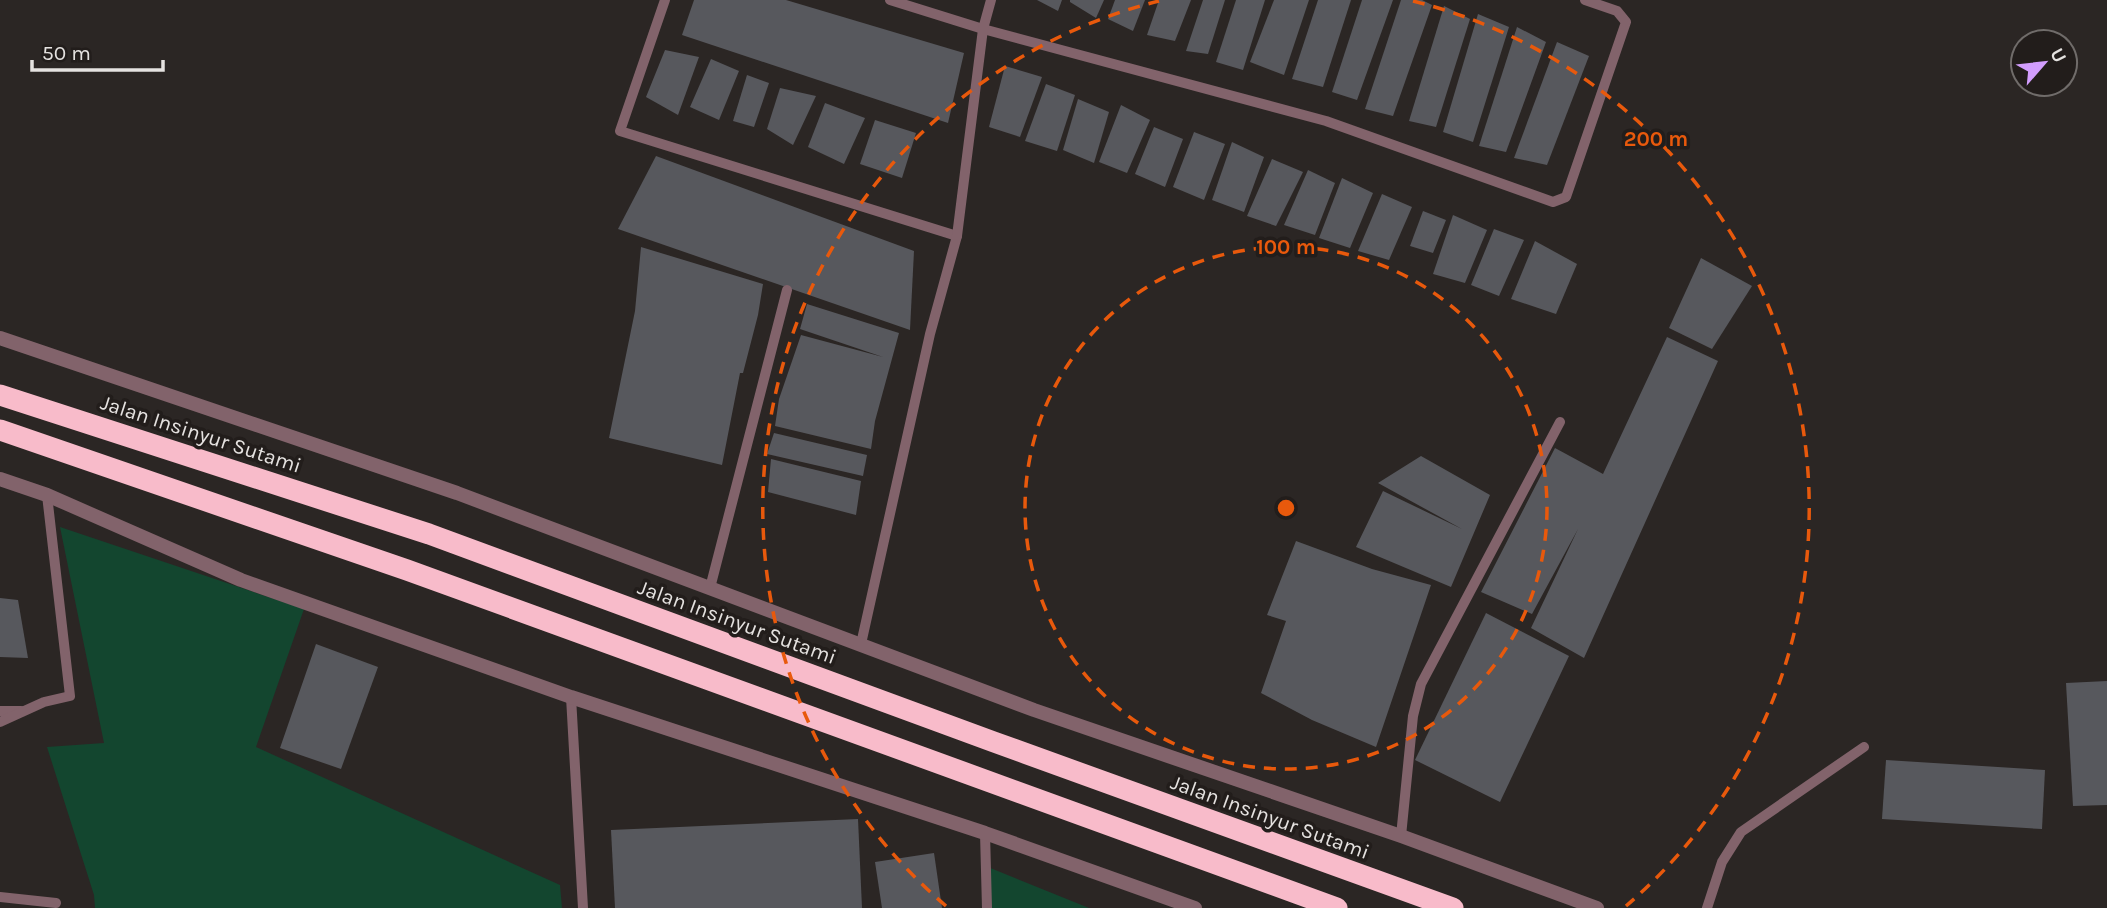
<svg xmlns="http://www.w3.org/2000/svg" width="2107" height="908" font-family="Karla,sans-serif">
<rect width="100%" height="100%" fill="#2b2624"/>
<g fill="#13462f">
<path d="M60,527L304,609L256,747L560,885L562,908H95L94,895L47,747L104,743Z"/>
<path d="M983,865L1089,908H985Z"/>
</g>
<g fill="#57585d">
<path d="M694,0H786L964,53L948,123L682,35Z"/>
<path d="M1037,0H1062L1058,11Z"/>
<path d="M1070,0H1104L1096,18L1070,2Z"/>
<path d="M1115,0H1145L1133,31L1108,19Z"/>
<path d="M1159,0H1191L1175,41L1147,35Z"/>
<path d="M1203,0H1225L1208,54L1186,51Z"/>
<path d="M1236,0H1265L1243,70L1216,62Z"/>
<path d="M1274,0H1309L1284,75L1250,62Z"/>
<path d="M1318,0H1351L1323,87L1292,79Z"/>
<path d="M1362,0H1393L1357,100L1332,92Z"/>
<path d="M1401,0H1422L1432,5L1393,116L1365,109Z"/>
<path d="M1444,6L1470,19L1436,127L1409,121Z"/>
<path d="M1478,14L1509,27L1473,142L1443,132Z"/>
<path d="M1517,27L1546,42L1506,152L1479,146Z"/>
<path d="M1557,42L1589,56L1547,165L1514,158Z"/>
<path d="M665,50L699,57L678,115L646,97Z"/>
<path d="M711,59L739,71L719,120L690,107Z"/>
<path d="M1005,66L1042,77L1020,137L989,127Z"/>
<path d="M747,75L769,83L754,127L733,121Z"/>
<path d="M1046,84L1075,95L1057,151L1025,141Z"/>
<path d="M780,88L816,96L793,145L767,129Z"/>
<path d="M1078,99L1109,112L1094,163L1063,150Z"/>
<path d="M825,103L865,118L844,164L808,147Z"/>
<path d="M1121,105L1150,120L1127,173L1099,162Z"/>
<path d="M875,120L916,133L902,178L860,164Z"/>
<path d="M1154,127L1183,139L1165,187L1135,174Z"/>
<path d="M1194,132L1225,144L1204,200L1173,187Z"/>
<path d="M1232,142L1264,157L1244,212L1212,200Z"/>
<path d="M656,156L914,251L910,330L618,229Z"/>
<path d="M1272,159L1303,172L1276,226L1247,216Z"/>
<path d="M1308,170L1335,183L1315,235L1284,225Z"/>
<path d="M1342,178L1373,193L1350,248L1319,238Z"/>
<path d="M1382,194L1412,207L1389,260L1358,251Z"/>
<path d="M1423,211L1446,220L1433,253L1410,246Z"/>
<path d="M1453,215L1487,230L1465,283L1433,274Z"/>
<path d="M1494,229L1524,240L1499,296L1471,285Z"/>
<path d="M1535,241L1577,264L1556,314L1511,299Z"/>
<path d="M641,247L763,284L758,315L743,373H740L722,465L609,438L635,311Z"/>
<path d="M1701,258L1752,286L1712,349L1669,328Z"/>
<path d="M807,304L899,333L875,421L871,449L775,426L779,399L801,335L883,357L800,329Z"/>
<path d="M1667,337L1718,361L1584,658L1531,628L1578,529L1532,614L1481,592L1555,448L1603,474Z"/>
<path d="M774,433L867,455L863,476L767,454Z"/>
<path d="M1421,456L1490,495L1451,587L1356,547L1383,491L1462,529L1378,483Z"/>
<path d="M771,459L861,481L856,515L768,492Z"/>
<path d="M1296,541L1372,569L1431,585L1376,747L1312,720L1261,693L1286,621L1267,615Z"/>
<path d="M0,598L18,600L28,658L0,657Z"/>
<path d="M1486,613L1569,656L1500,802L1415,760Z"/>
<path d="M316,644L378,667L341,769L280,748Z"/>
<path d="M2107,681V805L2073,806L2066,683Z"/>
<path d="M1886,760L2045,770L2042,829L1882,819Z"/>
<path d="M858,819L862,908H615L611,830Z"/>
<path d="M934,853L942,908H882L875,862Z"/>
</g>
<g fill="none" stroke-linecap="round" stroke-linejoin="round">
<g stroke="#82636b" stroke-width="10">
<path d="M665,0L620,131L957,236"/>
<path d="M890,0L983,29L1326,121L1553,202L1566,197L1626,22L1617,11L1585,0"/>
<path d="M710,588L787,290"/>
<path d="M861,644L930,334L957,236L983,29L991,0"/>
<path d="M571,697L583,908"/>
<path d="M0,711H21"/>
<path d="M0,722L44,702L70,696L47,495"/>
<path d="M985,833L987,908"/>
<path d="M1401,836L1413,716L1421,684L1560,422"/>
<path d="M0,897L56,903"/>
<path d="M1707,908L1722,862L1741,832L1864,747"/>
</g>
<g stroke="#82636b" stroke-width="14">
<path d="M0,338L457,493L1034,710L1401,836L1597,908"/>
<path d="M0,479L47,495L241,580L571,697L985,833L1195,908"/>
</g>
<g stroke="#f8bbca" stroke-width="21">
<path d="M0,395L429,534L994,742L1453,908"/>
<path d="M0,430L407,570L1337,908"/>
</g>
</g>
<g fill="none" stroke="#e8590c" stroke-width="3.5" stroke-dasharray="12 9">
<circle cx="1286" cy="508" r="261"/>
<path d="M946 906A523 523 0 0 1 1159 1M1413 1A523 523 0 0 1 1626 906"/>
</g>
<g text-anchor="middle" stroke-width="7" stroke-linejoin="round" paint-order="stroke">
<g font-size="21" fill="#e5e2e0" stroke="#221d1b">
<text transform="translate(201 434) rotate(18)" y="7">Jalan Insinyur Sutami</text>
<text transform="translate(737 622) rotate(20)" y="7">Jalan Insinyur Sutami</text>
<text transform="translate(1270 817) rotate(20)" y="7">Jalan Insinyur Sutami</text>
</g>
</g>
<circle cx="1286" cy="508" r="10" fill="#e8590c" stroke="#221d1b" stroke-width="3.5"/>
<g font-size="21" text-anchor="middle" font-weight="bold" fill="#e8590c" stroke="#221d1b" stroke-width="7" stroke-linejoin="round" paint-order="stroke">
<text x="1656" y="146">200 m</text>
<text x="1286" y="254">100 m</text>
</g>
<g transform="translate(2044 63) rotate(62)"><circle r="33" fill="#221d1b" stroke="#706c6a" stroke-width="2"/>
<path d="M0-5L12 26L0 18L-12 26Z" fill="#d29dfd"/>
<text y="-10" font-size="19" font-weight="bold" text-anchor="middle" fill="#e5e2e0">U</text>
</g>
<path d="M32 60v10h131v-10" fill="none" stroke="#e5e2e0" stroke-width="3.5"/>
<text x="42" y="60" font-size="21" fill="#e5e2e0" stroke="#221d1b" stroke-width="5" paint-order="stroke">50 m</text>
</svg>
